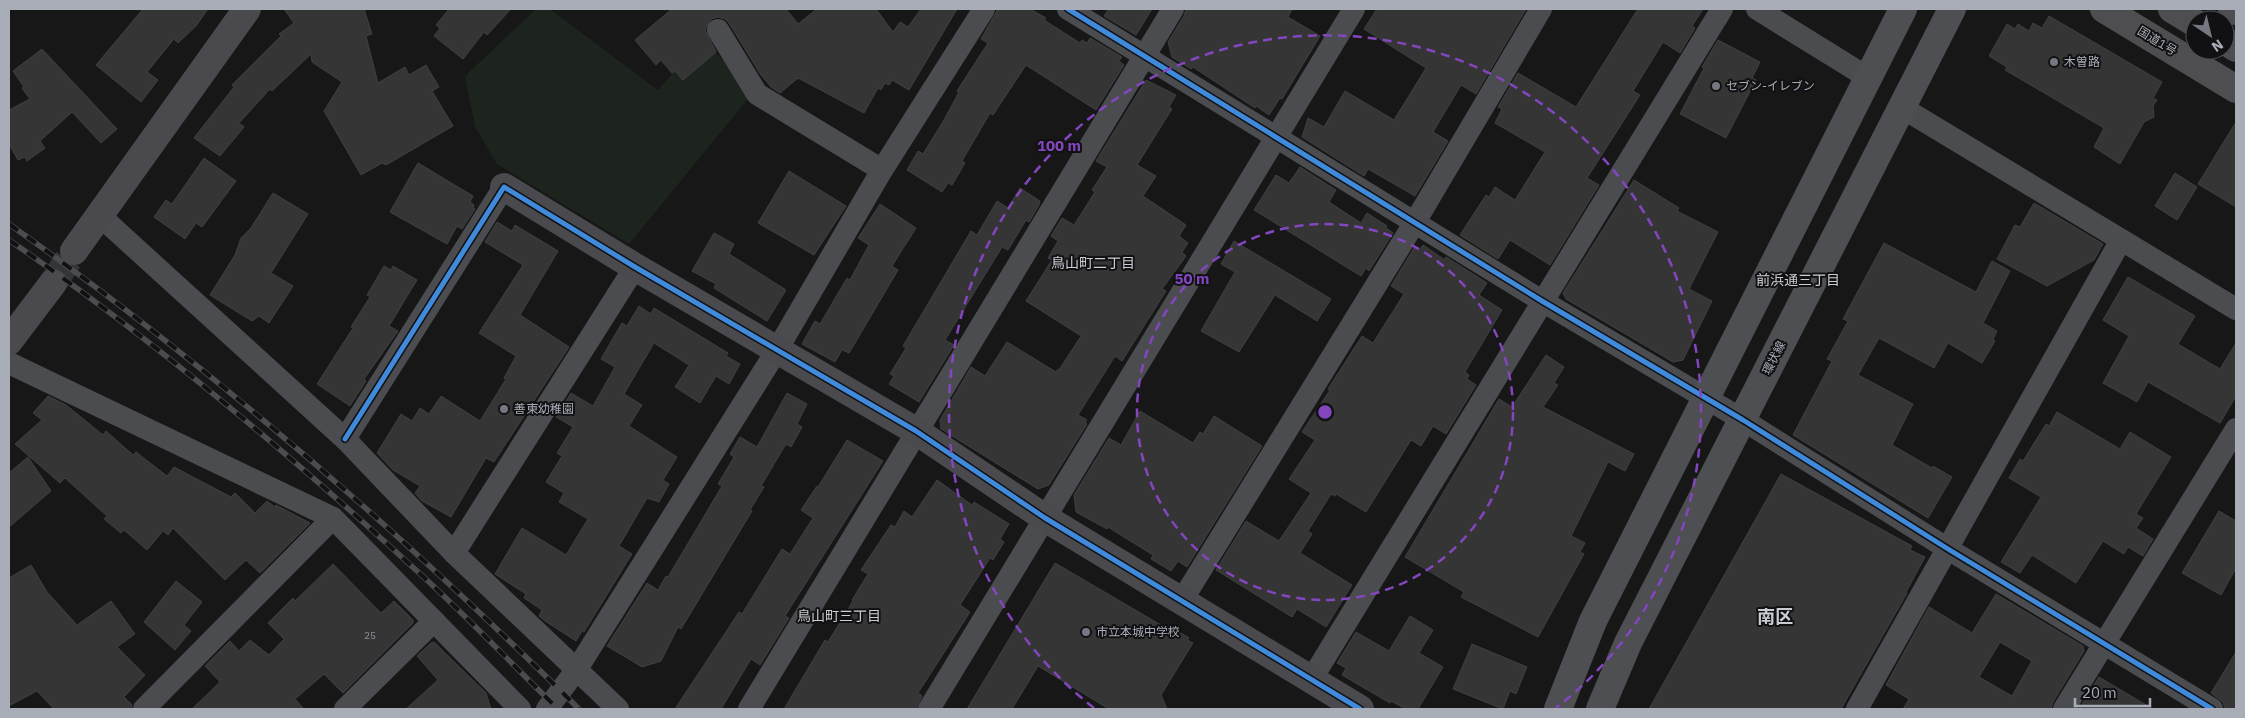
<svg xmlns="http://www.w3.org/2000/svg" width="2245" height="718" font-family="'IBM Plex Sans','Noto Sans JP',sans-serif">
<rect width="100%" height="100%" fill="#171717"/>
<path fill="#1d241e" d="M536,9H550L658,90L701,40L756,89L629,244L497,164L475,127L465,76Z"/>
<g fill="#353536" stroke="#3f4043" fill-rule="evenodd">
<path d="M143,9H208L196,26L178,43L174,39L147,72L158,80L141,102L96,65Z"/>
<path d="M284,9H364L372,34L366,36L378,83L405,67L409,75L426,65L439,87L432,91L453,126L386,165L382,163L361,175L324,111L342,82L312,62L311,54L272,91L270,89L239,123L244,127L220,156L194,138L234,87L232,85L281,36L279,34L294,23Z"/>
<path d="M449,9H511L487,35L484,32L463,59L434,36L440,28L436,25Z"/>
<path d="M672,9H786L798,24L817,9H876L893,32L900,22L908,27L921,9H957L909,90L892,80L889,85L885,83L881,90L878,88L864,113L798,78L780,93L771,87L761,75L729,23L725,19L718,17L711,19L705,30L716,52L683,80L675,71L672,73L661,60L656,65L635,40Z"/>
<path d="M998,9H1030L1046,18L1044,20L1080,43L1082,40L1087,43L1090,38L1122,57L1119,61L1124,65L1096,110L1026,65L993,115L990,113L962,161L965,163L952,185L948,183L942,192L907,170L918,151L923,154L944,120L959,92L957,91L988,43L981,39Z"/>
<path d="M1109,9H1152L1136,35L1104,16Z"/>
<path d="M1186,9H1292L1288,17L1320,36L1282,99L1280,98L1269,115L1256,106L1255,108L1193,67L1191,69L1172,57L1168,42L1184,16Z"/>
<path d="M1377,9H1526L1476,94L1461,85L1433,132L1448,141L1415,196L1368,169L1364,176L1302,137L1308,118L1324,127L1345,91L1394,120L1426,68L1364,29Z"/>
<path d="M1638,9H1703L1692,26L1695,28L1680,53L1663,42L1633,91L1640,95L1587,178L1599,185L1550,265L1510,240L1498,259L1460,235L1486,195L1489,197L1495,187L1515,200L1545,152L1495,123L1502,109L1498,107L1518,73L1576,107Z"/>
<path d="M2049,16L2162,82L2153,98L2157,100L2153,106L2154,117L2144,122L2120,164L2094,147L2104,128L2005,70L2007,67L1989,56L2007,24L2015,29L2018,24L2029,31L2033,23L2042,28Z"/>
<path d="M1718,40L1760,62L1752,78L1756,80L1726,138L1680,114L1704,68L1702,67Z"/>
<path d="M42,49L117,129L101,143L72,112L40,141L45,148L27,161L25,157L18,160L9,144V110L30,99L22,88L24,87L13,71Z"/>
<path d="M1146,80L1176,95L1169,107L1172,109L1137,165L1156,176L1143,196L1186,225L1179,236L1188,243L1182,252L1186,256L1162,289L1166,291L1122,361L1115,356L1078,415L1087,420L1085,423L1087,424L1049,485L1038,489L941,429L940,420L971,367L985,376L1007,342L1056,372L1058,369L1059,370L1081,336L1026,301L1052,260L1048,258L1058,241L1051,236L1062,218L1074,225L1095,192L1092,190L1107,167L1096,161Z"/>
<path d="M2236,122V207L2198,184Z"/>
<path d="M204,158L236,181L202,227L196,223L185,239L154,217L166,200L172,204Z"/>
<path d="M418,163L473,196L470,202L474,205L473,208L475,209L462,229L457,226L447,244L390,212Z"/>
<path d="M1300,167L1336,190L1329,202L1361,223L1367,213L1387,226L1386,228L1393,233L1369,271L1366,268L1361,276L1254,210L1276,175L1289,183Z"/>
<path d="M789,171L846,206L814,255L758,223Z"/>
<path d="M2175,173L2197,187L2177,220L2155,206Z"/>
<path d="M1634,180L1679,208L1677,211L1718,232L1689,289L1712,301L1683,360L1673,362L1566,299L1563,293Z"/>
<path d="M1020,188L1040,201L1039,205L1029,222L1026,220L1008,250L1002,247L945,340L954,345L919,402L889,384L894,376L890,374L906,348L903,346L971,231L977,235L997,201L1008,208Z"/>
<path d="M273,193L308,214L271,273L293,286L269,323L259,316L252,321L210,295L235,255L241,238L251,228Z"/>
<path d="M2034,203L2103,244L2094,260L2047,286L1997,259L2015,225L2020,227Z"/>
<path d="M880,204L916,228L892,266L898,270L855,343L849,353L842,350L835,362L802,344L815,321L820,324L847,278L850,280L869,245L858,238Z"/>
<path d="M497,222L512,231L515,225L558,251L520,315L569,347L494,462L486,458L451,517L422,501L415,493L420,486L393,470L377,453L401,414L412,421L420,408L429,414L441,396L480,421L506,379L504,378L516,356L479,333L523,265L485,242Z"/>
<path d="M714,233L734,244L729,254L786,290L767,321L714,288L716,284L692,271Z"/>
<path d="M1234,241L1331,299L1317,321L1275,295L1239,352L1201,331L1235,272L1221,264Z"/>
<path d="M1884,243L1976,292L1992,261L2010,271L1983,323L1997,331L1993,339L1995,341L1982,363L1948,343L1934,368L1879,338L1858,375L1913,404L1892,445L1932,468L1933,466L1952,477L1928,518L1793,435L1832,361L1827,359L1848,321L1843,319Z"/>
<path d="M1423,245L1445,260L1446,257L1484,281L1487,283L1479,295L1502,310L1465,372L1469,375L1467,379L1476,385L1446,434L1433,426L1421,446L1411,440L1366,512L1336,494L1335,496L1331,494L1308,531L1312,534L1300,553L1352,585L1326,627L1297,609L1292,617L1216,570L1246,521L1279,541L1311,493L1289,479L1315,440L1302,432L1330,390L1328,389L1362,336L1373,343L1404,294L1391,286L1414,248L1419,251Z"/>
<path d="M384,266L391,270L393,266L417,280L389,326L398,331L364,379L366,381L350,406L317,384L353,328L351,327L370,297L367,295Z"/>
<path d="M2128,277L2195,316L2178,344L2220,369L2236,343V396L2220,423L2148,382L2137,402L2103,383L2129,336L2103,320Z"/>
<path d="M639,306L651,314L654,308L728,353L726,356L740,364L729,384L716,376L700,403L675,387L689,365L654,343L624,394L642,405L629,426L677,457L663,480L669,484L659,502L647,498L619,546L632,554L584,632L582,631L576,641L545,621L539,616L542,610L524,598L526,594L495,574L522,528L566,555L588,519L559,502L564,493L546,482L562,456L557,453L573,427L556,417L571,393L593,406L615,367L601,359L622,323L627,326Z"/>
<path d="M1546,355L1564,367L1554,383L1558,385L1543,407L1634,454L1625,471L1608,462L1571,536L1585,543L1580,552L1584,554L1538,637L1461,597L1464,592L1405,557L1499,399L1512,407Z"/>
<path d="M787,393L807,404L797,424L802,427L791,447L786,444L761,486L764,487L750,510L752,511L681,629L678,627L661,661L642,667L607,646L647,583L658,590L666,576L668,577L722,486L718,484L734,457L730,454L740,437L757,447Z"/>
<path d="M48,396L66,405L103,435L106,431L133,455L136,452L167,476L174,467L231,497L235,493L255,513L267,501L275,507L276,505L310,523L260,573L246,560L225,580L173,528L168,535L163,531L147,550L124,530L121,533L104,519L107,516L65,478L60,483L15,444L42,420L33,413Z"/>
<path d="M1140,411L1193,443L1200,432L1203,434L1214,416L1262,446L1187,567L1178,561L1171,571L1151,559L1153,555L1108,527L1107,529L1076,512L1074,495L1109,438L1121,445Z"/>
<path d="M2057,412L2120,449L2130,432L2171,457L2136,514L2143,518L2136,528L2153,539L2143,556L2128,547L2124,554L2103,541L2076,583L2032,555L2020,573L2001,562L2041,497L2009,478L2020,459L2023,461L2046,424L2049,426Z"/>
<path d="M847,440L883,461L785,616L789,618L760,665L751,659L721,709H675L739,612L742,614L782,549L790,554L813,518L801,510L817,486L818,487Z"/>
<path d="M28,457L51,491L9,527V473Z"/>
<path d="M1781,474L1912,546L1910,550L1925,557L1906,592L1907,593L1841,709H1649Z"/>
<path d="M937,480L972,505L974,502L1009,524L1000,539L1004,542L993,560L990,558L960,605L970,612L918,693L922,696L916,709H784L825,640L828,642L853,601L852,600L868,574L861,570L891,525L895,527L904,511L912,517Z"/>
<path d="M2219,511L2236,521V568L2221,595L2182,573Z"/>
<path d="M1055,563L1166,628L1168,625L1189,638L1187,640L1193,643L1161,695L1167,709H1109L1038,666L1012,709H967Z"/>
<path d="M333,564L381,613L394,601L413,620V623L343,693L324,674L295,699L304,709H192L220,682L205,666L230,641L239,651L250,640L269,655L284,639L268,623L293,598L295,601Z"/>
<path d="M31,565L47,592L77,625L111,601L135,634L117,647L145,675L124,697L132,705L131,709H54L37,691L9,706V578Z"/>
<path d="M176,581L202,602L184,625L191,631L175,650L144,622Z"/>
<path d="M1996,594L2083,646L2084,651L2053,702L2051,709H1903L1909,699L1886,685L1929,607L1972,633ZM2000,642L2032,661L2012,696L1979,677Z"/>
<path d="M1410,616L1433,630L1419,653L1443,667L1418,709H1406L1391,701L1390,703L1342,675L1346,668L1337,663L1356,632L1389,651Z"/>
<path d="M434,642L486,693L491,709H406L438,680L417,656L431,643Z"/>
<path d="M1472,644L1527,667L1516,694L1510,691L1503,709L1453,689Z"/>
<path d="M2236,652V709H2225L2223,702L2211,693Z"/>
<path d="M2099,677L2153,709H2079Z"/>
</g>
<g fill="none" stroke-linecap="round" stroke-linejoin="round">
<path stroke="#343537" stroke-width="28" stroke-dasharray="28 14" stroke-linecap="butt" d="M53,283L74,251"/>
<g stroke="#4b4c50" stroke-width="22">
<path d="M1068,9L1542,301L1743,420L1948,549L2212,709"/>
<path d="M1757,9L1867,77"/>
<path d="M718,30L757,94L882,170"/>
<path d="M1901,107L2236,309"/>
<path d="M99,215L345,439L454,553L618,709"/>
<path d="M9,363L333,518L520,709"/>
<path d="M345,439L504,187"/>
<path d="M454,553L635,267"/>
<path d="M1181,602L1415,222L1541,9"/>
<path d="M1311,680L1722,9"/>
<path d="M144,709L333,518"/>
<path d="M345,709L434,621"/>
<path d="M547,709L577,669L777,350L882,170L984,9"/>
<path d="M749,709L1173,9"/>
<path d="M929,709L1354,9"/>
<path d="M1857,709L2121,240"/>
<path d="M2064,709L2236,429"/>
</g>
<g stroke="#4a4a4e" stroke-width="28">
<path d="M504,187L635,267L916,431L1045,518L1360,709"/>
<path d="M74,251L247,9"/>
<path d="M9,341L53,283"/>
</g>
<g stroke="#4d4f52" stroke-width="28">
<path d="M1558,709L1593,621L1903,9"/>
<path d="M1600,709L1628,643L1952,9"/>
</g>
<g stroke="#4e4e51" stroke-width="28">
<path d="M2104,9L2236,89"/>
<path d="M2172,9L2195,23"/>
<path d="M2232,9L2236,11"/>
<path d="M2225,41L2236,48"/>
</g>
<g stroke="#4b4c4f" stroke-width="5.5">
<g id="rail">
<path d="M9,224C213,368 402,533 579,709"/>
<path d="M9,240C156,341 298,461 429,582C473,623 515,667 558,709"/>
</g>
</g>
<use href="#rail" stroke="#111113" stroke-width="4" stroke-dasharray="11" stroke-linecap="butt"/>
<g stroke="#111113" stroke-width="8">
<g id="cycleway">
<path d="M1068,9L1542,301L1743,420L1948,549L2212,709"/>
<path d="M345,439L504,187L635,267L916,431L1045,518L1360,709"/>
</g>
</g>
<use href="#cycleway" stroke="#408adc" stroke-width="5"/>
</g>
<g fill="none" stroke="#8446be" stroke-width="2.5" stroke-dasharray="9 6">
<circle cx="1325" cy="412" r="188"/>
<path d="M1094 708A376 376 0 1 1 1556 708"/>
</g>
<g fill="#757880" stroke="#111113" stroke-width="2">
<circle cx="2054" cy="62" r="5"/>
<circle cx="1716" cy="86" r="5"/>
<circle cx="504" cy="409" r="5"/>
<circle cx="1086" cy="632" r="5"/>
</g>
<g text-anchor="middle" stroke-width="4" stroke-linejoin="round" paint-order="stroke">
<g font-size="10" fill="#8b8f98">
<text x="370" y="639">25</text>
</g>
<g font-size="12" fill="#a8adb8" stroke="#111113">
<text transform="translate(2157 41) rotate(31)" y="4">国道1号</text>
<text transform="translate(1774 358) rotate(-63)" y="4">環状線</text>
</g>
<g font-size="12" fill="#a8adb8" stroke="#111113" text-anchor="start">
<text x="2064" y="66">木曽路</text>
<text x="1726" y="90">セブン-イレブン</text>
<text x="514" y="413">善東幼稚園</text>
<text x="1096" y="636">市立本城中学校</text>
</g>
<g font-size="14" fill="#c9ccd4" stroke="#111113">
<text x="1093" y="268">鳥山町二丁目</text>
<text x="1798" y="285">前浜通三丁目</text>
<text x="839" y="621">鳥山町三丁目</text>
</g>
<g font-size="18" font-weight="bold" fill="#c9ccd4" stroke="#111113">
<text x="1775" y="623">南区</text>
</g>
</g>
<circle cx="1325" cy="412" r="8" fill="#8446be" stroke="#111113" stroke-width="2.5"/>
<g font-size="15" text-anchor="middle" font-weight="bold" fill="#8446be" stroke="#111113" stroke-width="4" stroke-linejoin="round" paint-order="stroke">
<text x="1059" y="151">100 m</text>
<text x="1192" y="284">50 m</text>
</g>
<rect width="2245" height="718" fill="none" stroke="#a8adb8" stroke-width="20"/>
<g transform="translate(2210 35) rotate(145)"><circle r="24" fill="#111113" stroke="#4d4f55"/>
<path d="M0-4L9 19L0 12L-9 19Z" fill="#757880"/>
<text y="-8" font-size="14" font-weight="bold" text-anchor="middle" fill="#a8adb8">N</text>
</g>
<path d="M2075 698v8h75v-8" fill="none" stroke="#a8adb8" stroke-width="2.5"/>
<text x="2082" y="698" font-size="15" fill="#a8adb8" stroke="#111113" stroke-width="4" paint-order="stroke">20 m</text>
</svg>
